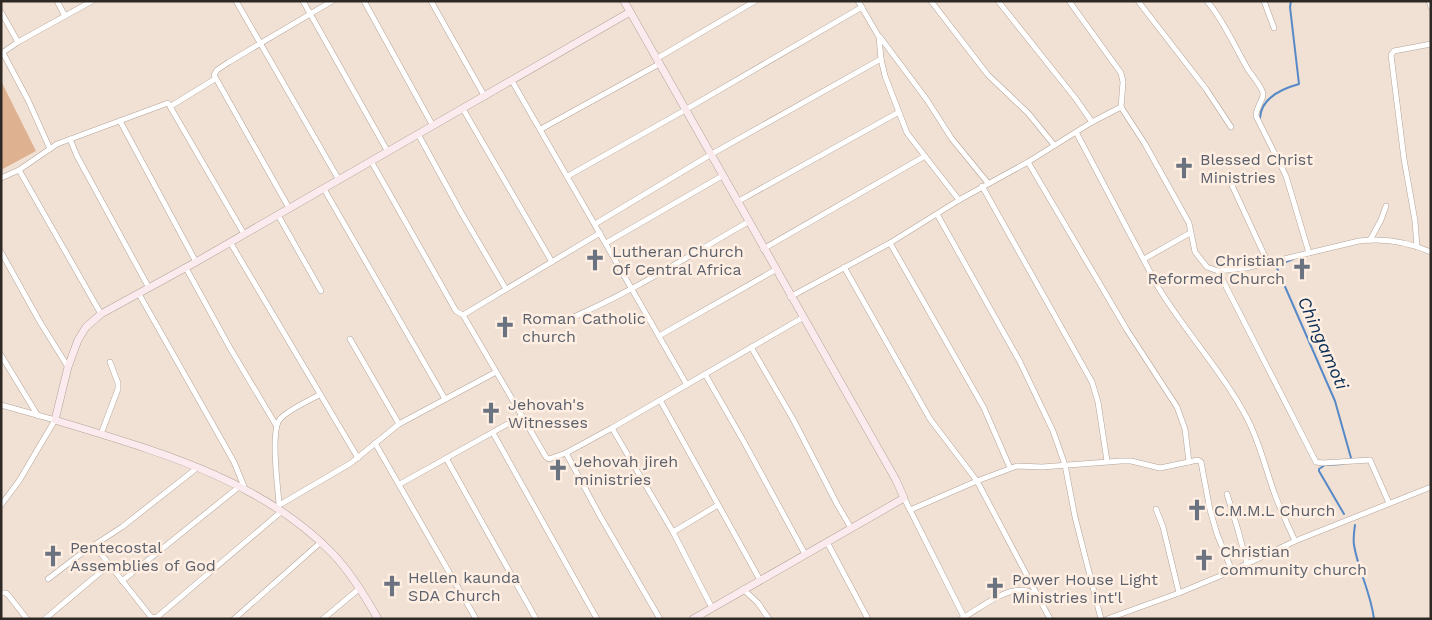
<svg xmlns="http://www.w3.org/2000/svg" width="1432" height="620" font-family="'Work Sans',sans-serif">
<rect width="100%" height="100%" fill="#f1e1d5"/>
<path fill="#deb190" d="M1,81L36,151L1,170Z"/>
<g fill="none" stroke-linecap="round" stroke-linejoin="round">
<g stroke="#5689c6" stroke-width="2">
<path d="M1260,118C1261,98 1281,89 1299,84L1290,7L1291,1"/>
<path d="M1293,259L1276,266L1335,401L1351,458"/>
<path d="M1343,464L1325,465L1319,469V471L1344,514"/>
<path d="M1355,525C1354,532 1353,539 1354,545C1358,570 1371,593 1374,619"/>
</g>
<g stroke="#b3a398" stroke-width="6">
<g id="minor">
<path d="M57,1L65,16"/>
<path d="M236,1L339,180"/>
<path d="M303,1L388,152"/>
<path d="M364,1L433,126"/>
<path d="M431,1L485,97"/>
<path d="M858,1L879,37L881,59L885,76L907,133L959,200"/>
<path d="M931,1L988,75L1028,113L1054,145"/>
<path d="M998,1L1076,99L1092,122"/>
<path d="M1138,1L1206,89L1231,127"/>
<path d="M1207,1C1225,22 1235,48 1249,71C1252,75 1263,89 1263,94C1263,101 1256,107 1256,116L1286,176L1309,253"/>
<path d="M1264,1L1274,28"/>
<path d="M1429,1L1431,7"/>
<path d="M1,12L18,42"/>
<path d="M880,37L927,100L952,139L988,183"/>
<path d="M2,53L18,42L92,1"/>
<path d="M3,53L28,100L50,149"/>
<path d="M656,59L755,1"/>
<path d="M512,81L687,385"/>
<path d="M171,106L215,79"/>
<path d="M1121,107L1145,144L1189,223L1195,252L1207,267L1218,271L1246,268L1359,241C1383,238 1408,242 1431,252"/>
<path d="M463,109L552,262"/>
<path d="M120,121L196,262"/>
<path d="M541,129L659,64"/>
<path d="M1076,132L1158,287C1186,333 1223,372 1248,420C1260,444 1266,470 1275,495C1281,510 1288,526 1295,541"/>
<path d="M418,134L462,214L506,289"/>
<path d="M70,139L77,156L149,288"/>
<path d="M371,161L456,311L463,315"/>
<path d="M1028,162L1127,330L1177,407L1185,429L1189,462"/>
<path d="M19,170L101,314"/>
<path d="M568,176L685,110L862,7"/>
<path d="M1,178L19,170L57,144L168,103L244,234"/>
<path d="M1230,181L1268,263"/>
<path d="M982,186L1092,382L1098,402L1107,461"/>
<path d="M324,189L445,399"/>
<path d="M737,202L899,112"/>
<path d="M289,208L214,75L217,70L229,62L332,1"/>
<path d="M937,214L1020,362L1053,431L1065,465L1075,517L1101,619"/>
<path d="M278,215L321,291"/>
<path d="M595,224L710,155L881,59"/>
<path d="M600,233L463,315L546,457L549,459L566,453L612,428L802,318"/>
<path d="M1370,240L1381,220L1386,206"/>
<path d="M230,242L358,458"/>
<path d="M606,243L722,176"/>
<path d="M890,243L984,408L1010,468"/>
<path d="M1417,247L1415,221L1404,159L1391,55L1394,51L1431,44"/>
<path d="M763,249L925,156"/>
<path d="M1,252L40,322L68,367"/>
<path d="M1144,259L1190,233"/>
<path d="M844,267L930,419L977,481L1050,619"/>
<path d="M186,268L230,348L276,425"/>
<path d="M1218,271L1316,462L1323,463L1370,460L1389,503"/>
<path d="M139,294L234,462L245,489"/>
<path d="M790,297L890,243L959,200L1028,162L1092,122L1121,107L1123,82L1121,73L1069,1"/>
<path d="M562,322C627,295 687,257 748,222"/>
<path d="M659,336L775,270"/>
<path d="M350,339L399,424"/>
<path d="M751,347L793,419L837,504L851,528"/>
<path d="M1,355L38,416"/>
<path d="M705,374L744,442L805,554"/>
<path d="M660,400L760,580"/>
<path d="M1,405L55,420L19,481L1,505"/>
<path d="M612,428L673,532L712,608"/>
<path d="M493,433L597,619"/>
<path d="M101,434L118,389V383L110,362"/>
<path d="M375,443L476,619"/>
<path d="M566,453L600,516L660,619"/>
<path d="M446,458L536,619"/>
<path d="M400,484L522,416"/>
<path d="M1227,494L1238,530L1247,564"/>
<path d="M904,498L964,617"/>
<path d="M279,504C278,487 270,431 280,419C288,410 308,401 319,395"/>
<path d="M276,507L351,463L399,424L496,372"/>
<path d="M1156,509L1163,527L1179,593"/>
<path d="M910,510L977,481L1017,466L1042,467L1121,461H1131L1160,468L1198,460L1201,462L1210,510L1217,534L1232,571"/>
<path d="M673,532L718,505"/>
<path d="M827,542L868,619"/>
<path d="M94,545L151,617L156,618L282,511"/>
<path d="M48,579L82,553L122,527L197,468"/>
<path d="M122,581L240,486"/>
<path d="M743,589L758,603L769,619"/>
<path d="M1,593H6L9,596L27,619"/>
<path d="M45,619L109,565"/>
<path d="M234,619L321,542"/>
<path d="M323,619L360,588"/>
<path d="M961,619C979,609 1001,590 1022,590C1028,590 1033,593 1037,596"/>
<path d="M1107,619L1179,593L1232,571L1295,541L1431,487"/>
</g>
</g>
<g stroke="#b3a398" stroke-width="8">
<g id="secondary">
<path d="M624,1L896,480L904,498L693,619"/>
<path d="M378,619C365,596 351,573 333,554C260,478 152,450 55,420L68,367L78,340L86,327L101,314L196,262L630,12"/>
</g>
</g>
<use href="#minor" stroke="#fff" stroke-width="5"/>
<use href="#secondary" stroke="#fcebee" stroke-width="7"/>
</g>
<defs>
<g id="church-bare" transform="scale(1.725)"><path d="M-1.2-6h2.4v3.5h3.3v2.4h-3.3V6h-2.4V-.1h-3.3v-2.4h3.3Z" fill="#6b7280" stroke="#ffeee2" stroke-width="2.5" paint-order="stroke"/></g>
</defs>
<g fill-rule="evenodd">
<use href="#church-bare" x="1184" y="168"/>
<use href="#church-bare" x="595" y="260"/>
<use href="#church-bare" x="1302" y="269"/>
<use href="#church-bare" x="505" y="327"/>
<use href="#church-bare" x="491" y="413"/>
<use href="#church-bare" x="558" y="470"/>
<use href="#church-bare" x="1197" y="510"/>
<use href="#church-bare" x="53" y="556"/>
<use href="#church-bare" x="1204" y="560"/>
<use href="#church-bare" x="392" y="586"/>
<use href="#church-bare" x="995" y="588"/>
</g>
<g text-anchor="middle" stroke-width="5" stroke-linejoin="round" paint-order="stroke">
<g font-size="16" fill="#5b616d" stroke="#ffeee2" text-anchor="start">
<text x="1200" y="165">Blessed Christ<tspan x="1200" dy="18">Ministries</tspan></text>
<text x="612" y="257">Lutheran Church<tspan x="612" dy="18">Of Central Africa</tspan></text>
<text x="1285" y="266" text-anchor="end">Christian<tspan x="1285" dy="18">Reformed Church</tspan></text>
<text x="522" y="324">Roman Catholic<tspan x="522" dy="18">church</tspan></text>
<text x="508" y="410">Jehovah's<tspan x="508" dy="18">Witnesses</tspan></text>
<text x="574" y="467">Jehovah jireh<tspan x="574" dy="18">ministries</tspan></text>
<text x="1214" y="516">C.M.M.L Church</text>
<text x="70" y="553">Pentecostal<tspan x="70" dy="18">Assemblies of God</tspan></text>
<text x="1220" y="557">Christian<tspan x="1220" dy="18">community church</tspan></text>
<text x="408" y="583">Hellen kaunda<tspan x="408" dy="18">SDA Church</tspan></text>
<text x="1012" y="585">Power House Light<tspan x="1012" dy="18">Ministries int'l</tspan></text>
</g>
<g font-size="18" font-style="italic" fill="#072d54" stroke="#ffeee2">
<text transform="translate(1323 343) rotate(66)" y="6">Chingamoti</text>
</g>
</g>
<rect width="1432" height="620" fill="none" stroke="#2f2925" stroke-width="5"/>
</svg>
